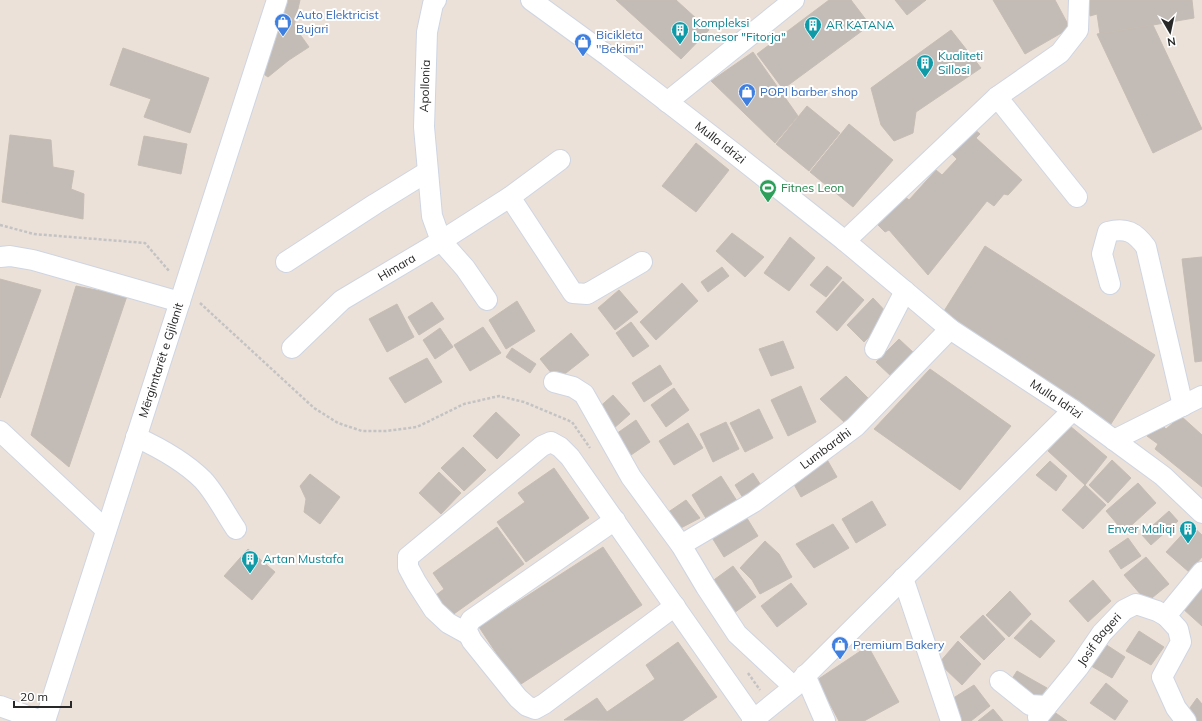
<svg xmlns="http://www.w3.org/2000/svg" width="1202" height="721" font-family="Mulish,sans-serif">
<rect width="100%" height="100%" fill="#ebe1d9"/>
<g fill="#c3bbb6" stroke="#c6bdb3">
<path d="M277,0H300L294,26L309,47L289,60L268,77L255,68Z"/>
<path d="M616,0H676L709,30L681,59Z"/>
<path d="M829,0H851L870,25L783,89L757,54Z"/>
<path d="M895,0H926L907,15Z"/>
<path d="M993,0H1055L1070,28L1025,54Z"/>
<path d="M1087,0H1192L1194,18L1100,34L1097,14L1090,16Z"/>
<path d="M1153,25L1202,129L1153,153L1097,34Z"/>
<path d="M951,30L981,68L916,112L913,133L894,141L881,125L871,88Z"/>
<path d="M123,48L209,78L190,133L144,117L151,99L110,85Z"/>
<path d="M753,52L798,116L775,143L711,81Z"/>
<path d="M807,106L840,133L809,171L776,144Z"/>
<path d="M849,124L893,160L853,207L810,172Z"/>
<path d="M974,129L980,134L976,138L1022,180L1008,195L1004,194L994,206L987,201L928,275L889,230L885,232L877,224L903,195L909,200L936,170L942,175L957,159L951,153Z"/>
<path d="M10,135L51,140L53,167L74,171L71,189L84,194L83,219L2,202Z"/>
<path d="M144,136L187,144L181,174L138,165Z"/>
<path d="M696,143L729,170L696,212L662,186Z"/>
<path d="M732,233L764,257L745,277L716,251Z"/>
<path d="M790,237L815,258L789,291L764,273Z"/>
<path d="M985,246L1155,355L1109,427L939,319Z"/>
<path d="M1202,257V361L1195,362L1182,259Z"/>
<path d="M827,266L842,278L826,297L810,285Z"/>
<path d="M722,267L729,276L708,292L701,282Z"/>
<path d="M0,279L41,290L0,398Z"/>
<path d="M843,281L864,300L837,331L816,312Z"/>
<path d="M682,283L698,301L656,340L640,322Z"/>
<path d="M76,286L127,296L69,467L31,435Z"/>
<path d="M619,290L638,312L615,330L598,308Z"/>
<path d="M873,298L890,316L864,342L847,325Z"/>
<path d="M517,301L535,331L506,349L489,320Z"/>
<path d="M432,302L444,319L419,335L408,317Z"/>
<path d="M397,304L414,337L387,352L369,319Z"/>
<path d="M631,322L649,346L633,357L616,333Z"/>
<path d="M483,327L501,353L470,371L454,345Z"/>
<path d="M440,328L453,347L435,359L423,340Z"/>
<path d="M571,333L589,355L557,380L540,359Z"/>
<path d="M899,339L915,354L892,377L876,362Z"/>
<path d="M783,341L794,368L771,376L759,349Z"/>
<path d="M512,348L536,364L530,373L506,357Z"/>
<path d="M427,358L442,382L405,403L389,378Z"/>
<path d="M660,365L672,384L644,402L632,383Z"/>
<path d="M930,369L1011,426L960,490L874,429Z"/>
<path d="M846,376L869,399L845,423L820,399Z"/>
<path d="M801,386L816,422L788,436L771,400Z"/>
<path d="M674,388L689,410L666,427L651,405Z"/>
<path d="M613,395L630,414L613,429L596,410Z"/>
<path d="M759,409L773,438L745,452L730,423Z"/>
<path d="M496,412L520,435L497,459L473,436Z"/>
<path d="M1181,416L1202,435V487L1155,449L1158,444L1147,436L1161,424L1166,429Z"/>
<path d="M636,420L650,442L631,455L616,434Z"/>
<path d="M726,422L739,449L713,462L700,434Z"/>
<path d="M688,423L703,448L674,465L659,441Z"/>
<path d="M1070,426L1107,457L1085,485L1048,451Z"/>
<path d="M463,447L486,470L464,491L441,468Z"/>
<path d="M825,456L837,477L801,497L791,479Z"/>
<path d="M1112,460L1131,478L1108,503L1089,485Z"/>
<path d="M1050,461L1067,476L1056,491L1036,475Z"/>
<path d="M554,468L589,518L526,562L497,522L525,502L518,493Z"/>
<path d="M439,472L461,493L441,514L419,493Z"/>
<path d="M753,473L762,487L743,498L735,485Z"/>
<path d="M310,474L340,497L320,524L304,512L306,499L300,486Z"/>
<path d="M721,476L737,501L707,520L692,495Z"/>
<path d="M1138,483L1156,503L1124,532L1106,511Z"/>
<path d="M1085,485L1106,505L1083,529L1062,510Z"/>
<path d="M686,500L700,518L677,530L664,515Z"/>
<path d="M872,501L886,525L856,543L842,519Z"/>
<path d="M1169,511L1178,521L1151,545L1142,535Z"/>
<path d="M745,515L758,536L724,557L711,536Z"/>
<path d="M833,524L849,548L814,568L796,544Z"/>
<path d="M1191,525L1202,535V557L1189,572L1166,552Z"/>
<path d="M497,527L524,564L451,616L436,595L444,589L433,573Z"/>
<path d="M1128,538L1141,556L1121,569L1109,551Z"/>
<path d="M765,541L779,554L792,577L760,594L752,580L740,568Z"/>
<path d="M603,547L642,605L518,686L479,627Z"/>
<path d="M248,549L275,572L252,600L224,576Z"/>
<path d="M1146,557L1169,584L1147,602L1124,575Z"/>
<path d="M733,566L756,597L734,613L711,582Z"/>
<path d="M1093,580L1111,601L1088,622L1069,601Z"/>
<path d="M791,583L807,604L777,627L761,606Z"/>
<path d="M1202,585V626L1182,608Z"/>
<path d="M1010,591L1031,614L1009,637L986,615Z"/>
<path d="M983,615L1005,639L984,660L960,637Z"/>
<path d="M1031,620L1055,641L1040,658L1014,638Z"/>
<path d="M1139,631L1164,647L1151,665L1126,651Z"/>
<path d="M958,641L981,664L962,685L939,663Z"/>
<path d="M678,642L717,697L682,721L564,720L597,698L607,712L655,679L646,665Z"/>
<path d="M1102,642L1125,657L1112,678L1086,663Z"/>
<path d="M868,646L899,702L864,721H839L817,680Z"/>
<path d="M1017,671L1047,688L1036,703L1008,685Z"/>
<path d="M1106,683L1128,701L1115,720L1090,703Z"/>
<path d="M974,685L990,706L971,721H962L947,702Z"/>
<path d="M1197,698L1202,704V721H1191L1187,712Z"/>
<path d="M993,709L1003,721H978Z"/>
<path d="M1050,709L1067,721H1042Z"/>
</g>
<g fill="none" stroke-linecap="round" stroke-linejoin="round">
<g stroke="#ced5e2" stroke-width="22">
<g id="minor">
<path d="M436,0L433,4L427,32L424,127L432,216L441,241L465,268L487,300"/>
<path id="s1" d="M531,0L608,56L735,154L845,241L950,329L1073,410L1114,440L1163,476L1202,513"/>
<path d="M997,97L1077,197"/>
<path d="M667,102L794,0"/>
<path d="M510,197L573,293L587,294L642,262"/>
<path d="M845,241L997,97L1060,53L1078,30L1079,0"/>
<path d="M0,257L10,256L33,260L180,302"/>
<path d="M286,262L375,204L427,172"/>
<path d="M1110,284L1102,254L1108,232C1126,227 1135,232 1146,247L1183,406"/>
<path id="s2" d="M292,348L342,300L441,241L510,197L560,160"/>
<path d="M875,349L905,291"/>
<path d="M554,382L573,387L584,394L631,477L681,545L706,587L737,634L794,687"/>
<path d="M0,431L106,530"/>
<path d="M136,437C160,448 184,461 203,480C216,494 225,513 236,529"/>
<path d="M1114,440L1202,396"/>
<path d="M615,520L471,620L466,629L472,641L518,698L527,706L535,709L544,704L675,606"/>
<path id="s3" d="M681,545L754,502L855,427L950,329"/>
<path d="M903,578L951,721"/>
<path d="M1166,616L1178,629L1181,642L1162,677L1176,708L1186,721"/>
<path d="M468,634L448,623L434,610L416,582L408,567V557L542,446L551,442L560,447L570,457L755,721"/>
<path d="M805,675L825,721"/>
<path d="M1000,681L1030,705L1047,706"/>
<path d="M0,706L41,721"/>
<path id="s4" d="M1038,717L1078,668L1102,633L1124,610L1136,604L1157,611L1166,616L1202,572"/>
<path id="s5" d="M45,721L277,0"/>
<path d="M752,721L794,687L1073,410"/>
</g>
</g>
<g stroke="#c3c3c3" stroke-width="2.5" stroke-dasharray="3 2" stroke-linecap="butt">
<path d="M0,225L34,234L145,243L169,271"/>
<path d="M200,303L314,408L338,423L362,431H386L417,427L464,404L499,396L524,402L572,422L590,448"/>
<path d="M748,673L760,690"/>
</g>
<use href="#minor" stroke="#fff" stroke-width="20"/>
</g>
<defs>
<g id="shop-pin" transform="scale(0.9)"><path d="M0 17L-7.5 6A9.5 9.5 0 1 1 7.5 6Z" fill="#3f7fe0" stroke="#fff"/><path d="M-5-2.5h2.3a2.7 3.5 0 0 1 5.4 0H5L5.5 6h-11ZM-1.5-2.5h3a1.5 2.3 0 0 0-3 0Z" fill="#fff"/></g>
<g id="building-pin" transform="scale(0.9)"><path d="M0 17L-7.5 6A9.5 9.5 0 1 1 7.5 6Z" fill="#0f9aa8" stroke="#fff"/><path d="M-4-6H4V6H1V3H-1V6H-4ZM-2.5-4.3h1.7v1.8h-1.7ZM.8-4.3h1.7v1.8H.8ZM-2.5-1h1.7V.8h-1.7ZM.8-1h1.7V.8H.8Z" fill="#fff"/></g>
<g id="stadium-pin" transform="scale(0.9)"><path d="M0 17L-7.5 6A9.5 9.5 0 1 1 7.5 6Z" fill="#2e9e5b" stroke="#fff"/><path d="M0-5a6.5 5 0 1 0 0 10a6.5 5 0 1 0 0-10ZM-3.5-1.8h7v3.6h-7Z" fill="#fff"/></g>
</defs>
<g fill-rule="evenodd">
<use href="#shop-pin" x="283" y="22"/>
<use href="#building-pin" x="813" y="25"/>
<use href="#building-pin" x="680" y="30"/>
<use href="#shop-pin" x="583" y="42"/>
<use href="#building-pin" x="925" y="63"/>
<use href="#shop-pin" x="747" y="92"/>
<use href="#stadium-pin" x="768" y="188"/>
<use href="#building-pin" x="1188" y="529"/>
<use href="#building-pin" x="250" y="559"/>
<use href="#shop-pin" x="840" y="645"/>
</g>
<g text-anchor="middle" stroke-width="4" stroke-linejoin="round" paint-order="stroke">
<g font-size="12" fill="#366cbe" stroke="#fff" text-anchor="start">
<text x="296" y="19">Auto Elektricist<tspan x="296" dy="14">Bujari</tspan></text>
<text x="596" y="39">Bicikleta<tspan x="596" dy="14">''Bekimi''</tspan></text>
<text x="760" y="96">POPI barber shop</text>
<text x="853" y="649">Premium Bakery</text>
</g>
<g font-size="12" fill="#0d838f" stroke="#fff" text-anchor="start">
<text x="693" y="27">Kompleksi<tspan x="693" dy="14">banesor "Fitorja"</tspan></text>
<text x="826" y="29">AR KATANA</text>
<text x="938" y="60">Kualiteti<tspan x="938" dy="14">Sillosi</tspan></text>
<text x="1175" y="533" text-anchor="end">Enver Maliqi</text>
<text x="263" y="563">Artan Mustafa</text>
</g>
<g font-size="12" fill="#282828" stroke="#fff">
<text transform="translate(425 86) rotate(-88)" y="4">Apollonia</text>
<text dy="4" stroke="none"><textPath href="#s1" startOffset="237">Mulla Idrizi</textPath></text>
<text dy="4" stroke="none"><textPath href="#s2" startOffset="133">Himara</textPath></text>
<text dy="4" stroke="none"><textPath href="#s5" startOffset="379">Mërgimtarët e Gjilanit</textPath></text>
<text dy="4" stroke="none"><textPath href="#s1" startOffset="660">Mulla Idrizi</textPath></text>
<text dy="4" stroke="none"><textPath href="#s3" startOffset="174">Lumbardhi</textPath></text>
<text dy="4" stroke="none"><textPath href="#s4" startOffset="99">Josif Bageri</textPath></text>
</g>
<g font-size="12" fill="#27864d" stroke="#fff" text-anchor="start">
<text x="781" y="192">Fitnes Leon</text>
</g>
</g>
<g transform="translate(1170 32) rotate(171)" stroke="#ffffff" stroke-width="3" paint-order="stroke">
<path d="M0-3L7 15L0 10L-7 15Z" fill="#282828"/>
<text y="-6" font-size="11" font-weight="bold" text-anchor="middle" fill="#282828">N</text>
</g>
<path d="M14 701v6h57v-6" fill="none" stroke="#282828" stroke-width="2"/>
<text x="20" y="701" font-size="12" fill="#282828" stroke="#ffffff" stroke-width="3" paint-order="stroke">20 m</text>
</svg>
